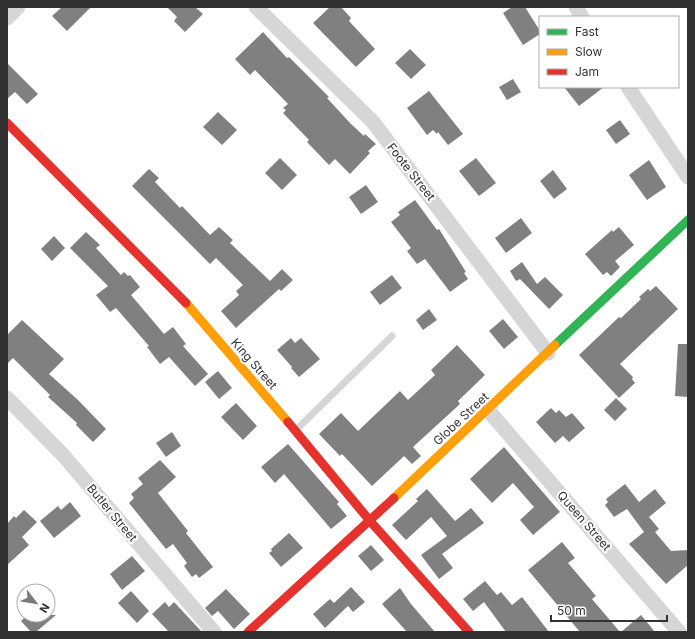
<svg xmlns="http://www.w3.org/2000/svg" width="695" height="639" font-family="Inter,sans-serif">
<rect width="100%" height="100%" fill="#fff"/>
<g fill="#808080">
<path d="M62,7H91L67,31L52,16Z"/>
<path d="M167,7H195L203,14L185,32L174,21L177,17Z"/>
<path d="M330,7H341L351,18L349,21L375,49L356,67L313,23Z"/>
<path d="M512,7H525L540,31V34L523,45L503,13Z"/>
<path d="M263,32L287,58L289,57L329,97L327,98L350,123L364,136L365,134L376,144L368,151L370,153L350,174L335,159L329,165L307,142L309,140L283,113L286,110L283,108L288,104L255,70L250,75L235,59Z"/>
<path d="M410,49L426,65L411,79L395,63Z"/>
<path d="M7,63L38,94L27,104L15,92L7,99Z"/>
<path d="M513,79L521,92L507,100L499,87Z"/>
<path d="M564,87H604L579,106Z"/>
<path d="M429,91L463,134L448,145L438,132L437,134L433,130L427,135L407,108Z"/>
<path d="M218,112L237,130L222,145L203,127Z"/>
<path d="M620,120L630,134L616,144L606,130Z"/>
<path d="M280,158L297,175L282,190L265,173Z"/>
<path d="M476,158L496,183L479,196L459,171Z"/>
<path d="M649,160L666,187L647,200L629,175Z"/>
<path d="M149,169L159,178L155,182L180,208L182,206L210,235L219,227L233,240L230,243L270,281L282,269L293,280L281,291L279,289L236,328L221,311L239,295L236,291L243,285L216,258L210,264L132,186Z"/>
<path d="M553,170L567,189L554,199L540,181Z"/>
<path d="M366,185L378,202L361,214L349,197Z"/>
<path d="M415,200L437,230L439,229L466,272L464,273L468,279L450,292L425,259L417,264L407,251L411,248L391,222L400,215L398,212Z"/>
<path d="M521,218L532,233L506,253L495,238Z"/>
<path d="M619,227L634,245L615,261L620,267L611,276L607,272L603,275L585,254L612,230L613,232Z"/>
<path d="M86,232L100,245L96,248L121,275L124,272L128,276L130,275L140,287L131,295L164,334L173,327L186,344L183,346L208,374L195,386L169,357L160,364L147,347L149,346L116,308L110,312L96,295L108,286L70,248Z"/>
<path d="M54,236L65,248L52,261L41,249Z"/>
<path d="M522,262L537,284L545,277L563,295L549,309L520,279L516,281L510,271Z"/>
<path d="M392,275L402,288L380,305L370,292Z"/>
<path d="M656,286L678,309L620,364L633,377L632,379L635,383L619,398L579,355L619,317L621,318L641,299L639,297L648,289L650,291Z"/>
<path d="M429,309L437,320L423,330L416,320Z"/>
<path d="M503,319L518,337L504,349L489,331Z"/>
<path d="M22,320L64,359L49,374L78,400L106,429L93,442L76,425L77,423L48,397L50,395L13,358L7,364V335Z"/>
<path d="M291,338L295,343L301,338L320,359L299,377L291,368L292,367L277,350Z"/>
<path d="M678,344H688V397L675,396Z"/>
<path d="M457,345L485,375L458,401L460,404L413,447L421,456L412,464L404,456L372,486L342,454L340,456L319,434L341,413L358,431L400,391L408,400L435,375L431,370Z"/>
<path d="M218,371L232,388L219,399L205,382Z"/>
<path d="M616,398L627,409L615,421L604,410Z"/>
<path d="M236,403L257,426L243,440L221,417Z"/>
<path d="M551,408L556,413L559,410L566,417L572,413L585,428L569,442L563,436L555,443L536,422Z"/>
<path d="M172,432L181,446L166,457L156,443Z"/>
<path d="M288,444L339,502L337,504L347,516L331,529L284,474L275,483L261,467Z"/>
<path d="M504,447L560,512L533,535L520,520L534,507L513,483L492,503L470,479Z"/>
<path d="M160,460L176,477L158,493L188,531L186,533L213,567L199,578L196,574L192,577L184,566L187,563L173,544L166,549L129,503L134,498L131,494L143,484L138,478Z"/>
<path d="M625,484L639,502L655,489L666,503L649,517L659,529L655,532L671,551L688,550V565L666,584L629,544L644,532L627,509L614,517L605,505L608,502L606,499Z"/>
<path d="M427,489L455,521L471,508L484,523L442,554L453,568L439,579L421,555L447,536L431,517L406,540L392,525L418,501L416,499Z"/>
<path d="M70,502L81,516L54,538L40,521L58,506L61,510Z"/>
<path d="M24,510L37,522L22,537L29,545L7,565V524L14,516L16,518Z"/>
<path d="M289,533L303,548L281,567L269,553L272,551L271,549Z"/>
<path d="M562,542L575,558L568,563L596,596L592,599L620,632H580L528,570Z"/>
<path d="M371,545L384,560L371,571L358,556Z"/>
<path d="M132,556L145,571L122,590L110,574Z"/>
<path d="M485,581L497,595L501,592L512,605L522,597L549,632H506L484,602L473,611L463,599Z"/>
<path d="M351,587L365,602L353,612L348,606L325,628L313,614L330,599L334,603Z"/>
<path d="M400,588L411,604L435,632H407L382,604Z"/>
<path d="M226,589L250,614L234,629L218,611L212,616L205,608Z"/>
<path d="M131,591L149,611L137,623L118,603Z"/>
<path d="M165,602L169,607L174,602L202,632H169L152,614Z"/>
<path d="M27,615H56L36,632H31L21,621Z"/>
<path d="M641,615L655,632H621Z"/>
</g>
<g fill="none" stroke-linecap="round" stroke-linejoin="round">
<path stroke="#d6d6d6" stroke-width="7" d="M297,429L392,336"/>
<g stroke="#d6d6d6" stroke-width="15">
<path d="M256,7L373,122L548,353"/>
<path d="M576,7L582,17"/>
<path d="M7,18L18,7"/>
<path d="M628,87L688,177"/>
<path d="M7,398L63,455L214,632"/>
<path d="M488,410L679,632"/>
</g>
<path stroke="#30b455" stroke-width="9" d="M555,345L688,220"/>
<g stroke="#ff9f0a" stroke-width="9">
<path d="M186,303L288,422"/>
<path d="M394,498L555,345"/>
</g>
<g stroke="#e5322d" stroke-width="9">
<path d="M7,123L186,303"/>
<path d="M288,422L370,521L469,632"/>
<path d="M248,632L394,498"/>
</g>
</g>
<g text-anchor="middle" stroke-width="4" stroke-linejoin="round" paint-order="stroke">
<g font-size="12" fill="#323232" stroke="#fff">
<text transform="translate(411 172) rotate(52)" y="4">Foote Street</text>
<text transform="translate(254 364) rotate(49)" y="4">King Street</text>
<text transform="translate(461 419) rotate(-43)" y="4">Globe Street</text>
<text transform="translate(112 513) rotate(50)" y="4">Butler Street</text>
<text transform="translate(584 521) rotate(49)" y="4">Queen Street</text>
</g>
</g>
<rect width="695" height="639" fill="none" stroke="#323232" stroke-width="16"/>
<rect x="539" y="16" width="140" height="72" fill="#ffffff" stroke="#adadad"/>
<rect x="547" y="29" width="20" height="6" fill="#30b455" stroke="#adadad"/>
<text x="575" y="36" font-size="12" fill="#323232">Fast</text>
<rect x="547" y="49" width="20" height="6" fill="#ff9f0a" stroke="#adadad"/>
<text x="575" y="56" font-size="12" fill="#323232">Slow</text>
<rect x="547" y="69" width="20" height="6" fill="#e5322d" stroke="#adadad"/>
<text x="575" y="76" font-size="12" fill="#323232">Jam</text>
<g transform="translate(36 603) rotate(121)"><circle r="19" fill="#ffffff" stroke="#adadad"/>
<path d="M0-3L7 15L0 10L-7 15Z" fill="#7a7a7a"/>
<text y="-6" font-size="11" font-weight="bold" text-anchor="middle" fill="#323232">N</text>
</g>
<path d="M551 615v6h116v-6" fill="none" stroke="#323232" stroke-width="2"/>
<text x="557" y="615" font-size="12" fill="#323232" stroke="#ffffff" stroke-width="3" paint-order="stroke">50 m</text>
</svg>
